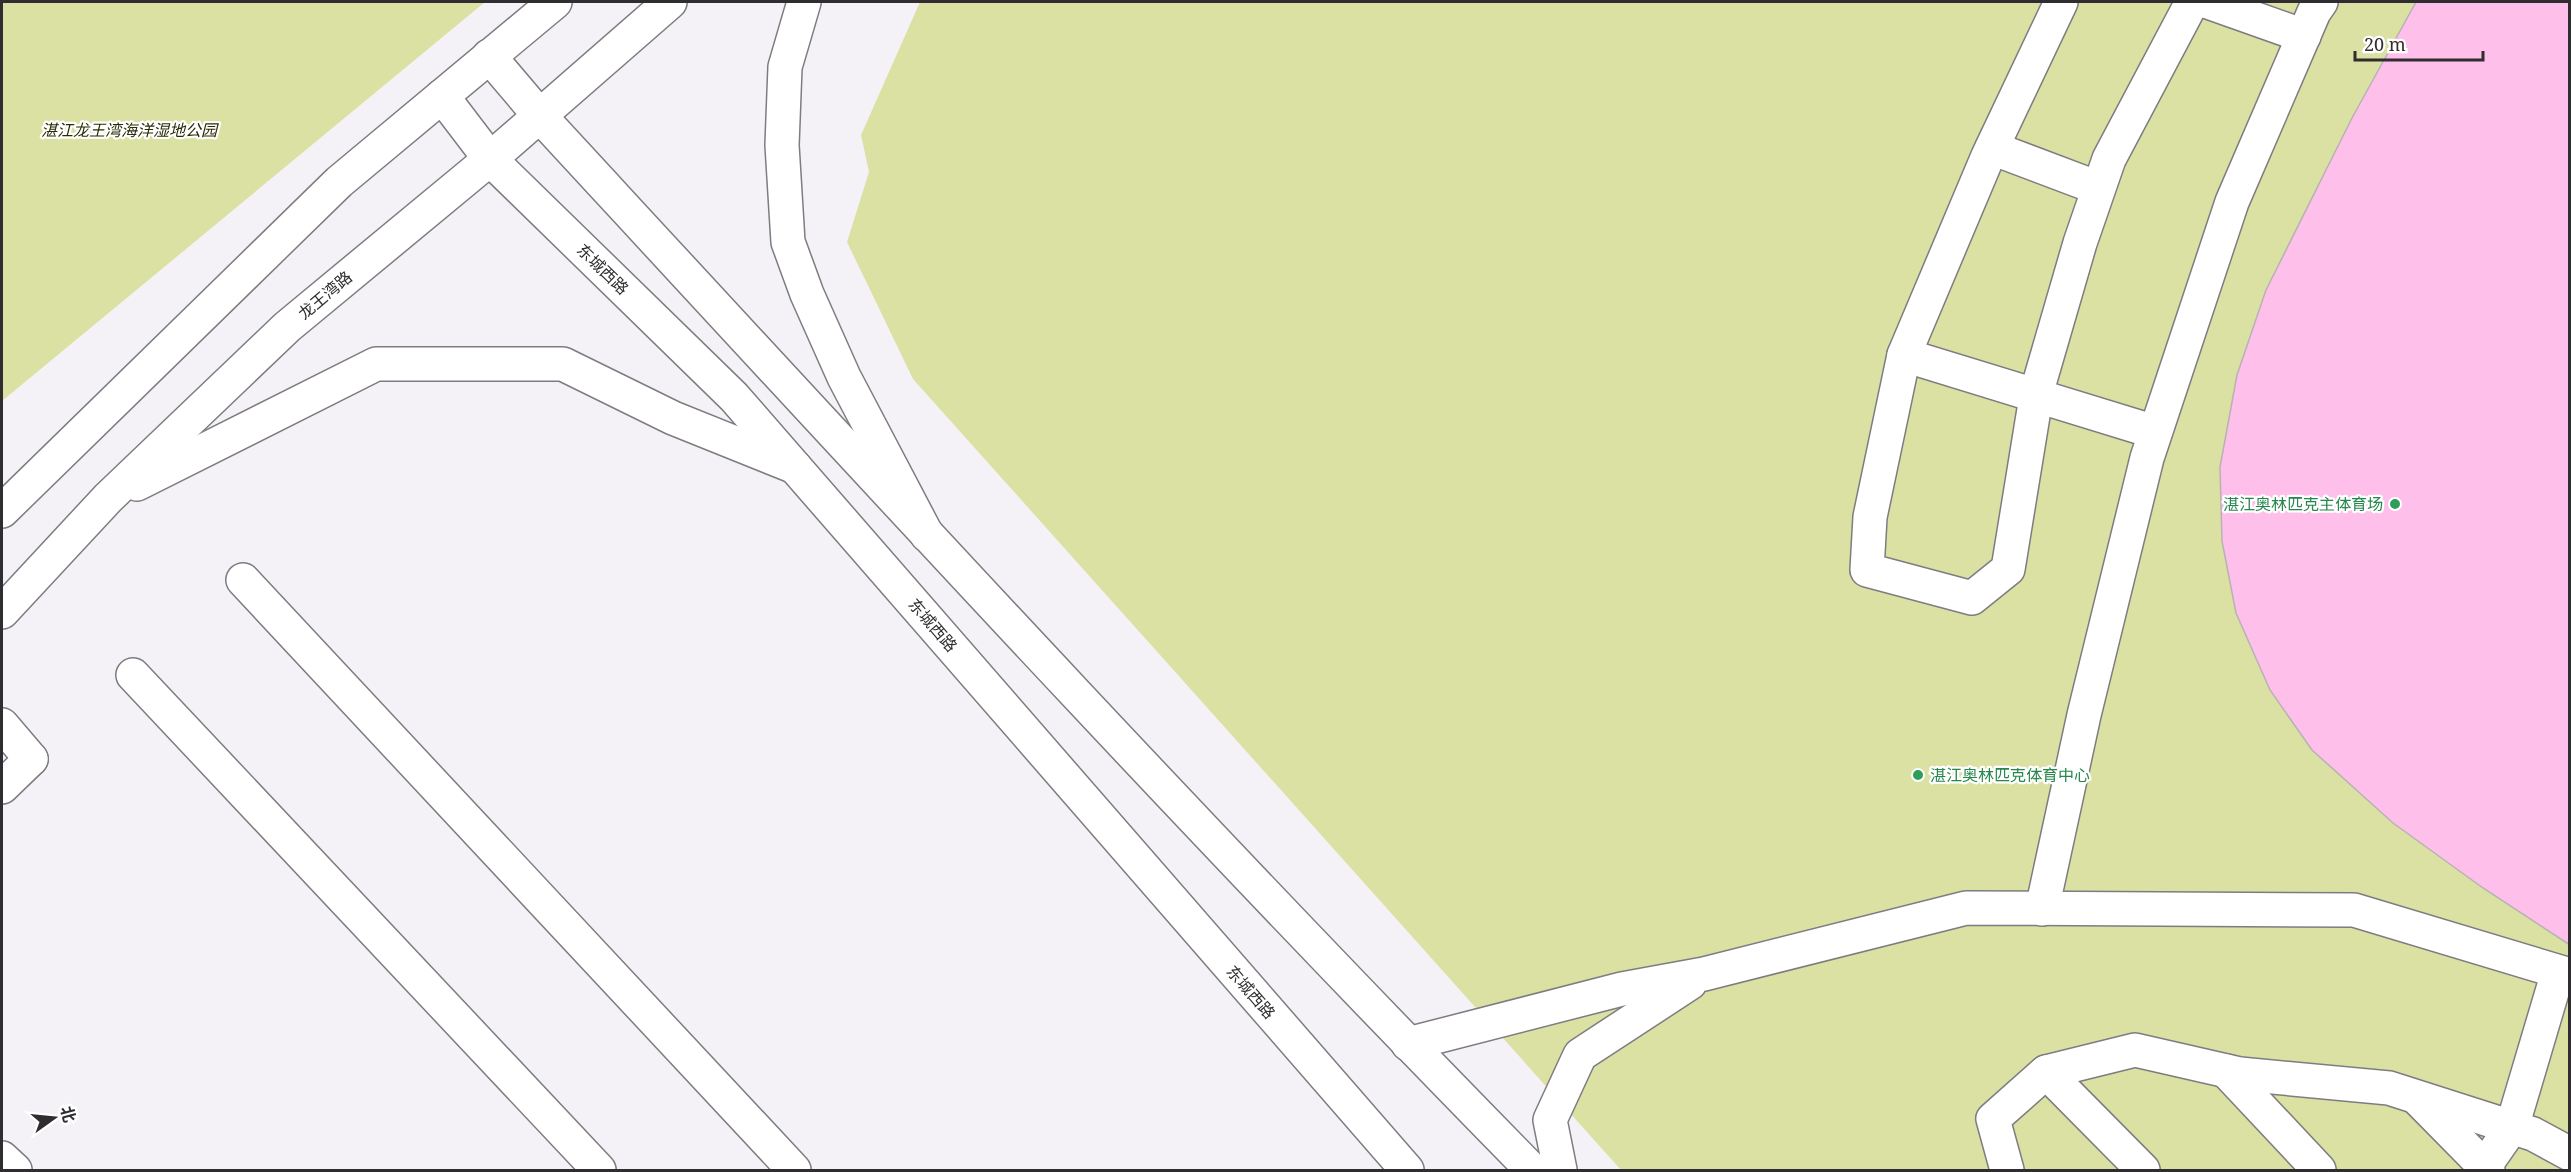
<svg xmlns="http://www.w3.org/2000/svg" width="2571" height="1172" font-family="'Noto Serif','Noto Sans SC',serif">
<rect width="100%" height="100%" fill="#f5f2f7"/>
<g fill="#dae1a3">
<path d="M2,2H485L2,401Z"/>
<path d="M920,2H2569V1170H1621L913,379L847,242L869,172L861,135Z"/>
</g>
<path fill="#febfeb" stroke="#b7b2b5" stroke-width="1.5" d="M2416,2H2570V945L2483,888L2393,823L2312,750L2270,690L2236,613L2222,541L2220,467L2237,375L2266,290L2352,118Z"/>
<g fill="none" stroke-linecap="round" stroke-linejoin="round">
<g stroke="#7e7c80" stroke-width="36">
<g id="minor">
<path d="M2061,2L1988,156L1904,355L1870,517L1867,570L1972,598L2008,569L2037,391L2080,243L2109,159L2192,2"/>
<path d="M2208,2L2304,36"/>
<path d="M489,56L539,115C867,470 1194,826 1532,1170"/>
<path d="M442,96L490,159L734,397L1407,1170"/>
<path d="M1992,148L2098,188"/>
<path d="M1904,355L2155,432"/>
<path d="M243,580L794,1170"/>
<path d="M133,675L599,1170"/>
<path d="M2,787L31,759"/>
<path d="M2042,909L2084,715L2147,458L2232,202L2314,12L2321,2"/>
<path d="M1408,1044L1622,989L1704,974L1966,908L2354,910L2570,975"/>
<path d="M2226,1071L2319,1170"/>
<path d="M2046,1072L2143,1170"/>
<path d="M2418,1099L2488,1170"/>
<path d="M2,1158L15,1170"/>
<path d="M1560,1170L1550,1120L1580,1055L1690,983"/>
<path d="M2007,1170L1993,1119L2046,1072L2135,1050L2240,1074L2389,1088L2533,1134L2570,1154"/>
<path d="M2482,1170L2512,1127L2558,972"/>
</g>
</g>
<g stroke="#7e7c80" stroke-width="36">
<g id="major">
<path d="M804,2L785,67L782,145L788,242L807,294L844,377L927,535"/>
<path d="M137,484L376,364H563L673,418L795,467"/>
<path d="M2,511L339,182L555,2"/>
<path d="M2,612L108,498L287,327L490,159L670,2"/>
<path d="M2,725L31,759"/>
</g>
</g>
<use href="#minor" stroke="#fff" stroke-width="33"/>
<use href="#major" stroke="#fff" stroke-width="33"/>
</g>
<g fill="#2e9e5b" stroke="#fff" stroke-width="2">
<circle cx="2395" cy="504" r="6"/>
<circle cx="1918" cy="775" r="6"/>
</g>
<g text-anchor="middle" stroke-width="4.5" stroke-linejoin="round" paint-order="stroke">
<g font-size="16" font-style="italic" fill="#2a2c05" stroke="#fff">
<text x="129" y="136">湛江龙王湾海洋湿地公园</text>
</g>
<g font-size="16" fill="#2f2d2f" stroke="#fff">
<text transform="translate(603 269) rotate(44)" y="6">东城西路</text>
<text transform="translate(325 295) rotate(-40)" y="6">龙王湾路</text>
<text transform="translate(933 625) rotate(49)" y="6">东城西路</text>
<text transform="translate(1251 992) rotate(49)" y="6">东城西路</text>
</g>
<g font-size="16" fill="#27864d" stroke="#fff" text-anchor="end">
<text x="2383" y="510">湛江奥林匹克主体育场</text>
<text x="1930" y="781" text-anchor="start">湛江奥林匹克体育中心</text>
</g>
</g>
<rect width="2571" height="1172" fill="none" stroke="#2f2d2f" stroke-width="6"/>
<g transform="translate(54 1118) rotate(75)" stroke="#ffffff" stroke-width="4.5" paint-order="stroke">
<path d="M0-4.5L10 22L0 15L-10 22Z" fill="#2f2d2f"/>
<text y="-9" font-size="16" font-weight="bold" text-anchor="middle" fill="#2f2d2f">北</text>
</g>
<path d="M2355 51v9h128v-9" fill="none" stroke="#2f2d2f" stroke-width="3"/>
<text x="2364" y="51" font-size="18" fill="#2f2d2f" stroke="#ffffff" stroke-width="4.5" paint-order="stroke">20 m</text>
</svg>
